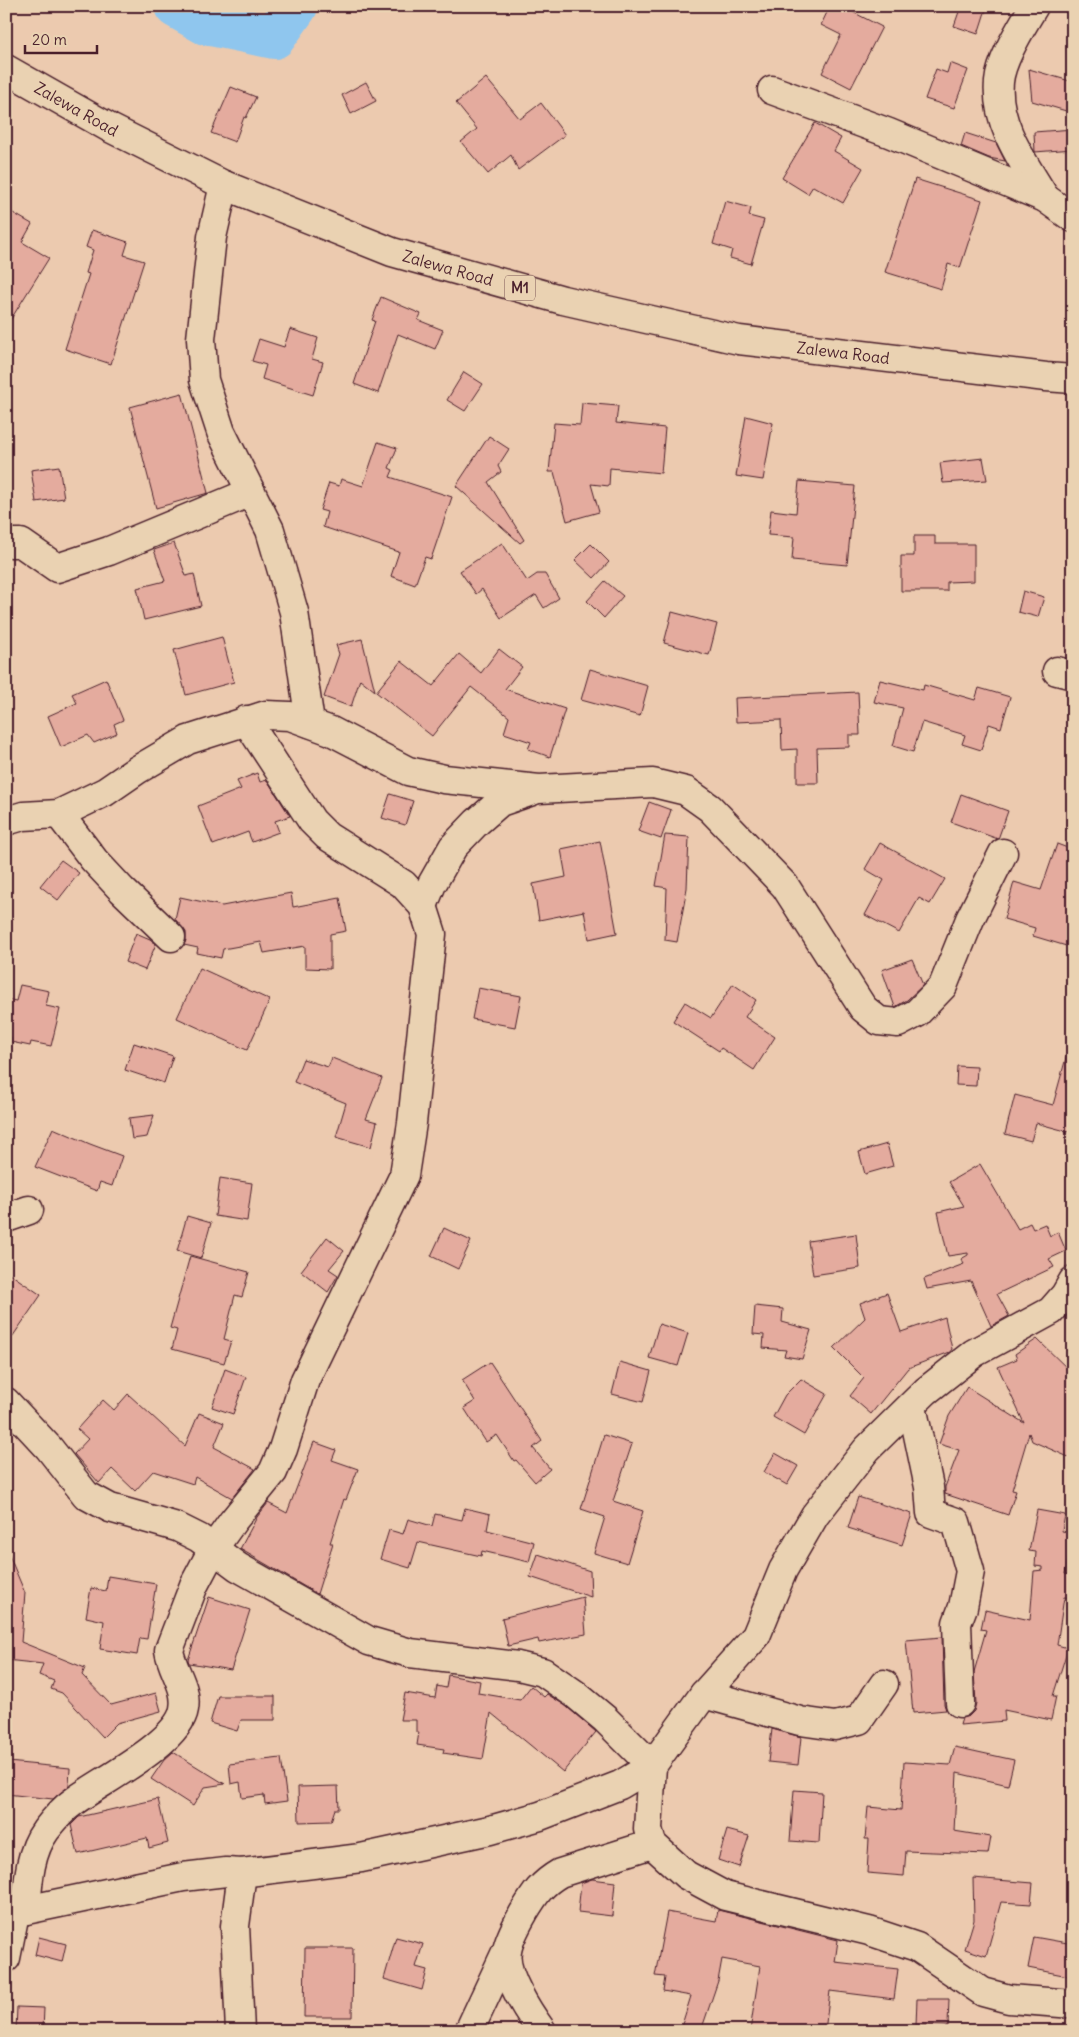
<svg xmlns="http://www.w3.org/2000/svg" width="1079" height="2037" font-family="Delius,sans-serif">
<rect width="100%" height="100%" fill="#eccaaf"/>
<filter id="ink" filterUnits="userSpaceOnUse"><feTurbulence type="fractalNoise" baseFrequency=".02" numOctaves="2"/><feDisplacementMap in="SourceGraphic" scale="10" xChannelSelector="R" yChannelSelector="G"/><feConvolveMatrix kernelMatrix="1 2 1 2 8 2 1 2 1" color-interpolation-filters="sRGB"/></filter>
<g filter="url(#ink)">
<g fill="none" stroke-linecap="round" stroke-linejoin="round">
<path stroke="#8fc6ee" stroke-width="44" d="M176,6L206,23L274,37L296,6"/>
</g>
<g fill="#e4ab9e" stroke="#4a1f2b">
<path d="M830,6H841L882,27L851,88L822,73L841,35L821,25Z"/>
<path d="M961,6H987L978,34L954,26Z"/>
<path d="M950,63L968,70L954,108L925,99L936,69L947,73Z"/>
<path d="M1029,69L1073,82V113L1032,101Z"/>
<path d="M486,78L520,119L541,103L565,135L518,170L511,155L488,174L461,142L477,129L456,103Z"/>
<path d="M366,82L376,101L351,114L342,95Z"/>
<path d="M231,87L256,97L246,118L244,117L235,142L211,133Z"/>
<path d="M815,123L841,138L834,151L863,168L843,203L813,186L808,194L782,178Z"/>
<path d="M1073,129V149L1035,152L1034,132Z"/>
<path d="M965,133L996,143L1005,161L989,158L961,146Z"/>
<path d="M915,179L982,200L960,268L948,264L941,289L885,272Z"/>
<path d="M725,201L751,208L749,216L764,220L751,264L730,258L732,250L713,244Z"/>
<path d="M6,209L32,224L22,242L49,258L6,327Z"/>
<path d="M92,230L128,242L124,255L144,261L111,364L65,349L89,274L86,273L93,250L86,247Z"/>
<path d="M381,297L421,314L418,320L443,330L435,349L398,334L378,393L354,384L375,321L372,320Z"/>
<path d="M290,329L318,338L312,359L323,362L313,395L262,379L266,365L252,361L259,339L284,347Z"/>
<path d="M464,372L483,384L465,411L447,400Z"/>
<path d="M182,393L208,493L156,508L130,407Z"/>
<path d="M582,403L618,406L616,423L665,428L661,473L610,468L609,486L591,484L599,512L567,521L554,472H549L554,423L580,425Z"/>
<path d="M746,416L773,423L763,480L736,476Z"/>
<path d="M489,436L509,449L498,466L501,472L488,482L524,540L520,543L456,486Z"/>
<path d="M378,442L397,448L389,468L393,470L390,477L452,497L431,559L425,557L415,585L391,576L399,552L323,527L327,512L320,510L329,483L339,486L341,479L363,486Z"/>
<path d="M983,458L987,480L943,483L940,463Z"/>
<path d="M59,466L64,498L36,502L31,470Z"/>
<path d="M799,481L855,486L847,565L792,560L794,537L768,535L771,510L796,513Z"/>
<path d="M914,536H935V544H974V581L947,582V591H901V556H914Z"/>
<path d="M174,543L186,576L194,574L201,606L144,620L137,588L165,581L154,550Z"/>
<path d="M502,543L527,581L537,574H545L559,598L544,608L536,595L501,618L482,589L476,594L460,571Z"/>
<path d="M591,544L609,562L594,578L575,560Z"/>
<path d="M605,581L623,596L604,618L587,601Z"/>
<path d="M1023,591L1044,597L1038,617L1018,612Z"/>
<path d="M672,612L717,624L709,655L664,643Z"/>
<path d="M222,637L234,682L186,695L174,650Z"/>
<path d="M362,639L375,691L360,679L351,707L324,697L339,654L336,645Z"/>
<path d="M499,649L522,667L505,689L565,709L550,757L528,749L531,742L504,733L509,717L471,687L432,736L376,692L401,661L433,686L459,654L481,673Z"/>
<path d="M590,669L648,686L640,716L581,700Z"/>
<path d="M106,679L123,720L114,724L117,733L94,743L88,735L61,747L48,716L77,703L72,694Z"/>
<path d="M880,680L923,690L924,685L975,700L979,688L1010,697L1001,728L989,724L981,750L962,744L965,735L922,722L913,752L893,746L903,708L874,702Z"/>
<path d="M858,692L860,735H849V747L817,748L818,783H797V749L782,750L781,720L736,722L735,698Z"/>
<path d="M257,773L260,782L267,780L290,816L275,821L279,832L252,842L248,832L213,845L198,806L241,789L237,781Z"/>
<path d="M390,794L413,801L405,825L382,818Z"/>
<path d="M961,794L1008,811L998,839L951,822Z"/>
<path d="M649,802L671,810L661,839L638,831Z"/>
<path d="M665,835L689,837L687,888L677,942L665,940L667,888L656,886Z"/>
<path d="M600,841L617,933L589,939L584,911L539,920L533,884L566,877L561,849Z"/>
<path d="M880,843L945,879L930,904L919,898L899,933L865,915L884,880L865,869Z"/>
<path d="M1057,844L1073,850V948L1033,936L1035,928L1004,919L1014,882L1041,890Z"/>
<path d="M61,860L79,873L58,900L40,886Z"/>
<path d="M291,893L293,907L340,898L346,931L330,934V969L305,968V946L264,953L261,942L223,949L221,958L197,953L198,948L184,945L186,940V932L175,919L180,897L222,906Z"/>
<path d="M136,933L150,939L156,944L145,970L125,962Z"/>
<path d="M912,959L923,985L907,1000L895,1007L882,970Z"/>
<path d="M200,968L270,1000L247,1050L177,1018Z"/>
<path d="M733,984L756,1000L745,1017L775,1037L754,1070L721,1048L719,1051L673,1021L685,1002L711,1018Z"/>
<path d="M20,985L49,991L46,1006L60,1009L51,1046L31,1042L30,1046L11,1042V1037L6,1036V999L16,1001Z"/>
<path d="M478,988L521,996L515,1027L472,1019Z"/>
<path d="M134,1043L173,1056L164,1083L125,1070Z"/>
<path d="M1067,1054L1073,1055V1133L1036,1123L1031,1141L1005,1134L1015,1095L1053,1105Z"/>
<path d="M332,1058L382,1078L366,1119L377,1122L371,1147L336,1137L346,1103L294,1082L303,1059L328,1067Z"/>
<path d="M957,1066L977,1067L976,1086L956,1085Z"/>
<path d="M154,1115L147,1137L132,1139L129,1118Z"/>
<path d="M53,1128L90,1144L122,1156L112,1186L100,1182L97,1191L35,1167Z"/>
<path d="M887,1144L893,1166L865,1174L859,1152Z"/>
<path d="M980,1164L1018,1229L1030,1223L1033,1229L1045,1224L1050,1236L1058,1232L1066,1251L1049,1259L1054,1267L997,1294L1009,1316L991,1326L971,1281L927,1289L924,1279L964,1264L961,1259L968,1255V1253L948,1256L938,1212L964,1206L949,1182Z"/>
<path d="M220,1178L252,1183L247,1221L215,1216Z"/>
<path d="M187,1216L211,1223L201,1258L177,1251Z"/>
<path d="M444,1228L471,1241L458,1269L431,1256Z"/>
<path d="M856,1234L860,1268L813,1275L808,1241Z"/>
<path d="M327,1237L344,1251L329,1269L338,1275L328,1292L301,1271Z"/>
<path d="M190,1256L249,1272L242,1297L235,1295L224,1339L231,1341L224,1363L172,1349L177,1330L170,1328Z"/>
<path d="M6,1271L41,1295L6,1346Z"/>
<path d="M887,1293L901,1332L945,1317L952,1349L950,1352L908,1368L871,1414L850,1396L864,1378L834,1348L865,1318L860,1303Z"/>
<path d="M755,1306L783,1309L782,1322L811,1330L802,1359L784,1356L786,1350L763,1348L764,1335L753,1334Z"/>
<path d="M659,1324L688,1333L678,1366L649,1358Z"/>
<path d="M1037,1339L1073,1374V1459L1032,1441L1029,1433L1012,1490L1016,1491L1008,1515L945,1494V1487L959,1450L939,1444L949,1416L967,1387L1024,1423L998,1367L1017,1359L1015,1354Z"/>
<path d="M490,1362L542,1441L533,1448L550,1469L535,1482L516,1460L514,1461L497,1435L486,1442L464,1408L475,1401L462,1380Z"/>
<path d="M620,1362L651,1371L643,1402L612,1394Z"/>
<path d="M225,1369L246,1377L233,1414L212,1407Z"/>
<path d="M801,1379L827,1394L804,1435L773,1417L785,1395Z"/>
<path d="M128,1394L185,1446L199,1413L224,1423L214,1447L255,1469L232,1498L195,1477L193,1484L153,1471L135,1491L112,1469L99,1483L74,1454L88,1439L77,1429L103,1400L114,1410Z"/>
<path d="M604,1435L632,1444L613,1501L643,1511L627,1563L594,1553L605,1517L581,1509Z"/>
<path d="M314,1442L336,1450L332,1460L358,1469L346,1500L344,1499L330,1543H333L317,1594L240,1549L257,1517L268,1503L287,1513Z"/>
<path d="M775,1453L798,1466L787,1485L764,1472Z"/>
<path d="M858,1497L912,1514L902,1545L848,1528Z"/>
<path d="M465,1508L490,1514L487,1530L534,1542L529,1562L482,1551L481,1556L418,1542L410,1568L380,1559L389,1530L403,1534L408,1519L432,1526L435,1514L462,1520Z"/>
<path d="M1037,1510L1065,1515L1062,1531L1073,1533L1065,1574L1073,1575V1598L1064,1597L1057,1645L1068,1648L1053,1696H1056L1051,1720L1004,1710L1005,1721L960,1725L962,1718L969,1716L974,1711L976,1703L974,1672L986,1630L981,1629L985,1610L1030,1620L1034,1571L1043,1570V1567L1035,1566L1036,1552L1029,1551Z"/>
<path d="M6,1548L25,1593L21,1642L85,1668L82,1675L111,1705L156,1693L161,1711L117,1723L103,1737L62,1693L51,1689L54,1681L39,1675L43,1664L6,1660Z"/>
<path d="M538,1554L590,1571L591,1597L530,1577Z"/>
<path d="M108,1576L156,1584L147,1639L140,1638L137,1655L100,1649L104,1621L86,1617L91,1588L106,1591Z"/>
<path d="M209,1597L250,1610L231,1670L189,1663L188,1660Z"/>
<path d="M583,1597L586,1634L539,1643L538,1639L508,1646L502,1618Z"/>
<path d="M942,1637L944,1704L946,1710L913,1713L906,1640Z"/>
<path d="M448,1675L480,1681L478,1693L520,1700L531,1686L544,1697L547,1694L566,1706L596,1732L563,1772L491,1713L483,1759L443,1753L444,1749L417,1745L419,1732H416V1720H400L405,1693L435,1698L437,1686L446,1688Z"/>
<path d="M218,1696H275V1720H241L237,1731L210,1723Z"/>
<path d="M772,1729L801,1737L798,1765L768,1762Z"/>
<path d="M955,1747L1014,1760L1008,1785L957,1773L954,1831L991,1837L988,1854L906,1851L904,1876L867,1873L869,1839H865L868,1807L901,1810L904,1762L950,1765Z"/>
<path d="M173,1752L225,1784L205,1787L193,1806L151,1779L164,1760Z"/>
<path d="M281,1758L287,1801L265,1804L264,1795L242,1798L240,1782L231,1784L229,1764Z"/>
<path d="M8,1762L70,1768L69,1786L53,1799L6,1794Z"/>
<path d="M338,1786L339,1809H335L331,1821L299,1822L298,1787Z"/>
<path d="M794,1790L822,1792L819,1843L790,1841Z"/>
<path d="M158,1799L168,1843L149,1848L147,1838L78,1854L71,1825L79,1817Z"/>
<path d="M727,1830L749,1836L739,1867L718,1860Z"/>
<path d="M973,1878L1033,1883L1031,1904L1001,1902L986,1956L965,1949L974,1920Z"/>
<path d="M592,1879L615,1882L612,1916L578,1912L581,1883Z"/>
<path d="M718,1910L838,1940L835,1962L898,1969L894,1999L830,1991L825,2031H750L760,1966L722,1959L718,1981L701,2031H680L691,1996L663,1991L665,1977L655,1976L667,1912L716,1921Z"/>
<path d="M39,1937L66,1944L62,1962L35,1955Z"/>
<path d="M396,1937L423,1944L416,1967L427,1970L422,1990L384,1979Z"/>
<path d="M1034,1937L1073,1944V1977L1028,1968Z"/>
<path d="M305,1948H353L352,2017H304Z"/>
<path d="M917,1999H949L948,2026L916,2025Z"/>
<path d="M17,2007L44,2008L43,2031H16Z"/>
</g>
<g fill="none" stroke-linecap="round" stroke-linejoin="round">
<g stroke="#4a1f2b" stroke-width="31">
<g id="minor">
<path d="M1034,6C1022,27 1001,59 999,82C995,125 1025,164 1045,198"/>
<path d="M772,90L889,133L1045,198L1073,218"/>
<path d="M224,185L212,237L201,339L204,380L221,432L270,530L294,612L310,723"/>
<path d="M6,543H21L57,568L109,551L251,492"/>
<path d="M1057,671L1073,675"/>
<path d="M59,814L94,860L122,890L171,937"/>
<path d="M6,821L23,816L59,814L105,792L137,770L188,740L266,715L290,716L331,731L408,771L444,779L539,789L653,783L686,791L710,808L785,886L863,1008L879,1021L898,1023L917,1013L943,986L970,919L1003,853"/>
<path d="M423,906L432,884L453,847L477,822L500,802L532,791"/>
<path d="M6,1218L29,1210"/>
<path d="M6,1402L49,1448L86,1495L110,1508L177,1527L199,1538L238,1567L369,1641L410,1653L518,1666L543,1672L575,1694L605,1719L652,1766L648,1829L652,1844L686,1875L725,1896L869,1931L917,1947L983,1992L1009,1999L1073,2004"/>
<path d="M912,1406L929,1487L931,1513L956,1522L970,1571L963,1607L957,1623L960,1703"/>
<path d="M704,1694L800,1721L835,1726L859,1720L884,1684"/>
<path d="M8,1912L26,1910L183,1877L226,1872L242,1873L361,1858L490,1830L540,1816L620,1785L652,1766L704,1694L756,1636L783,1570L815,1515L867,1449L926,1391L974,1353L1051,1311L1065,1295L1073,1281"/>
<path d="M6,1958L15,1913L26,1910C28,1883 29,1853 46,1830C53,1821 63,1809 73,1802C99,1782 179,1743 184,1709C188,1687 172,1671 169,1650L194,1585L213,1549L233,1521L273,1472L283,1449L305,1380L404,1175L412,1123L432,934L423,906L403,884L327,836L312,821L246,720"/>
<path d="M240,2031L235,1926L242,1873"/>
<path d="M469,2031L506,1952"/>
<path d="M542,2031C529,2013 503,1974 507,1951C509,1938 518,1923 524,1912C535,1894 541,1884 560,1873L652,1844"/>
</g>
</g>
<g stroke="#4a1f2b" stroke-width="31">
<g id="highway">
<path id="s1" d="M6,69L110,128L224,185L392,252L563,300L739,340L1046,377L1073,379"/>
</g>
</g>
<use href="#minor" stroke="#ead2b2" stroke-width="28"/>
<use href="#highway" stroke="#ead2b2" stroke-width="28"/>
</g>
</g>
<g text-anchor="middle" stroke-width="4" stroke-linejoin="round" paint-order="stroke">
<rect fill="#ead2b2" stroke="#7a5554" stroke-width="1" x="505" y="275.5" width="30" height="25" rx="4"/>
<g font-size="15" font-weight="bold" fill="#4a1f2b">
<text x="520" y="293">M1</text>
</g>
<g font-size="16" fill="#4a1f2b" stroke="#ead2b2">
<text dy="6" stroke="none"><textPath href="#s1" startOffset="81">Zalewa Road</textPath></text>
<text dy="6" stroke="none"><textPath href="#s1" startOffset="486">Zalewa Road</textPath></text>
<text dy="6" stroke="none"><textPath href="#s1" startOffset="891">Zalewa Road</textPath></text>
</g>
</g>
<rect width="1079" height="2037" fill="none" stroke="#ead2b2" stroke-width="25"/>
<rect x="12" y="12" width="1054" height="2012" fill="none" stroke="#4a1f2b" stroke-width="2" filter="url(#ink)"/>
<path d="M25 45v8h72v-8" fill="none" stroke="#4a1f2b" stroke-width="2.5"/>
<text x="32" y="45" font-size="15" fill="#4a1f2b" stroke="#ead2b2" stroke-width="4" paint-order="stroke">20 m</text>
</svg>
